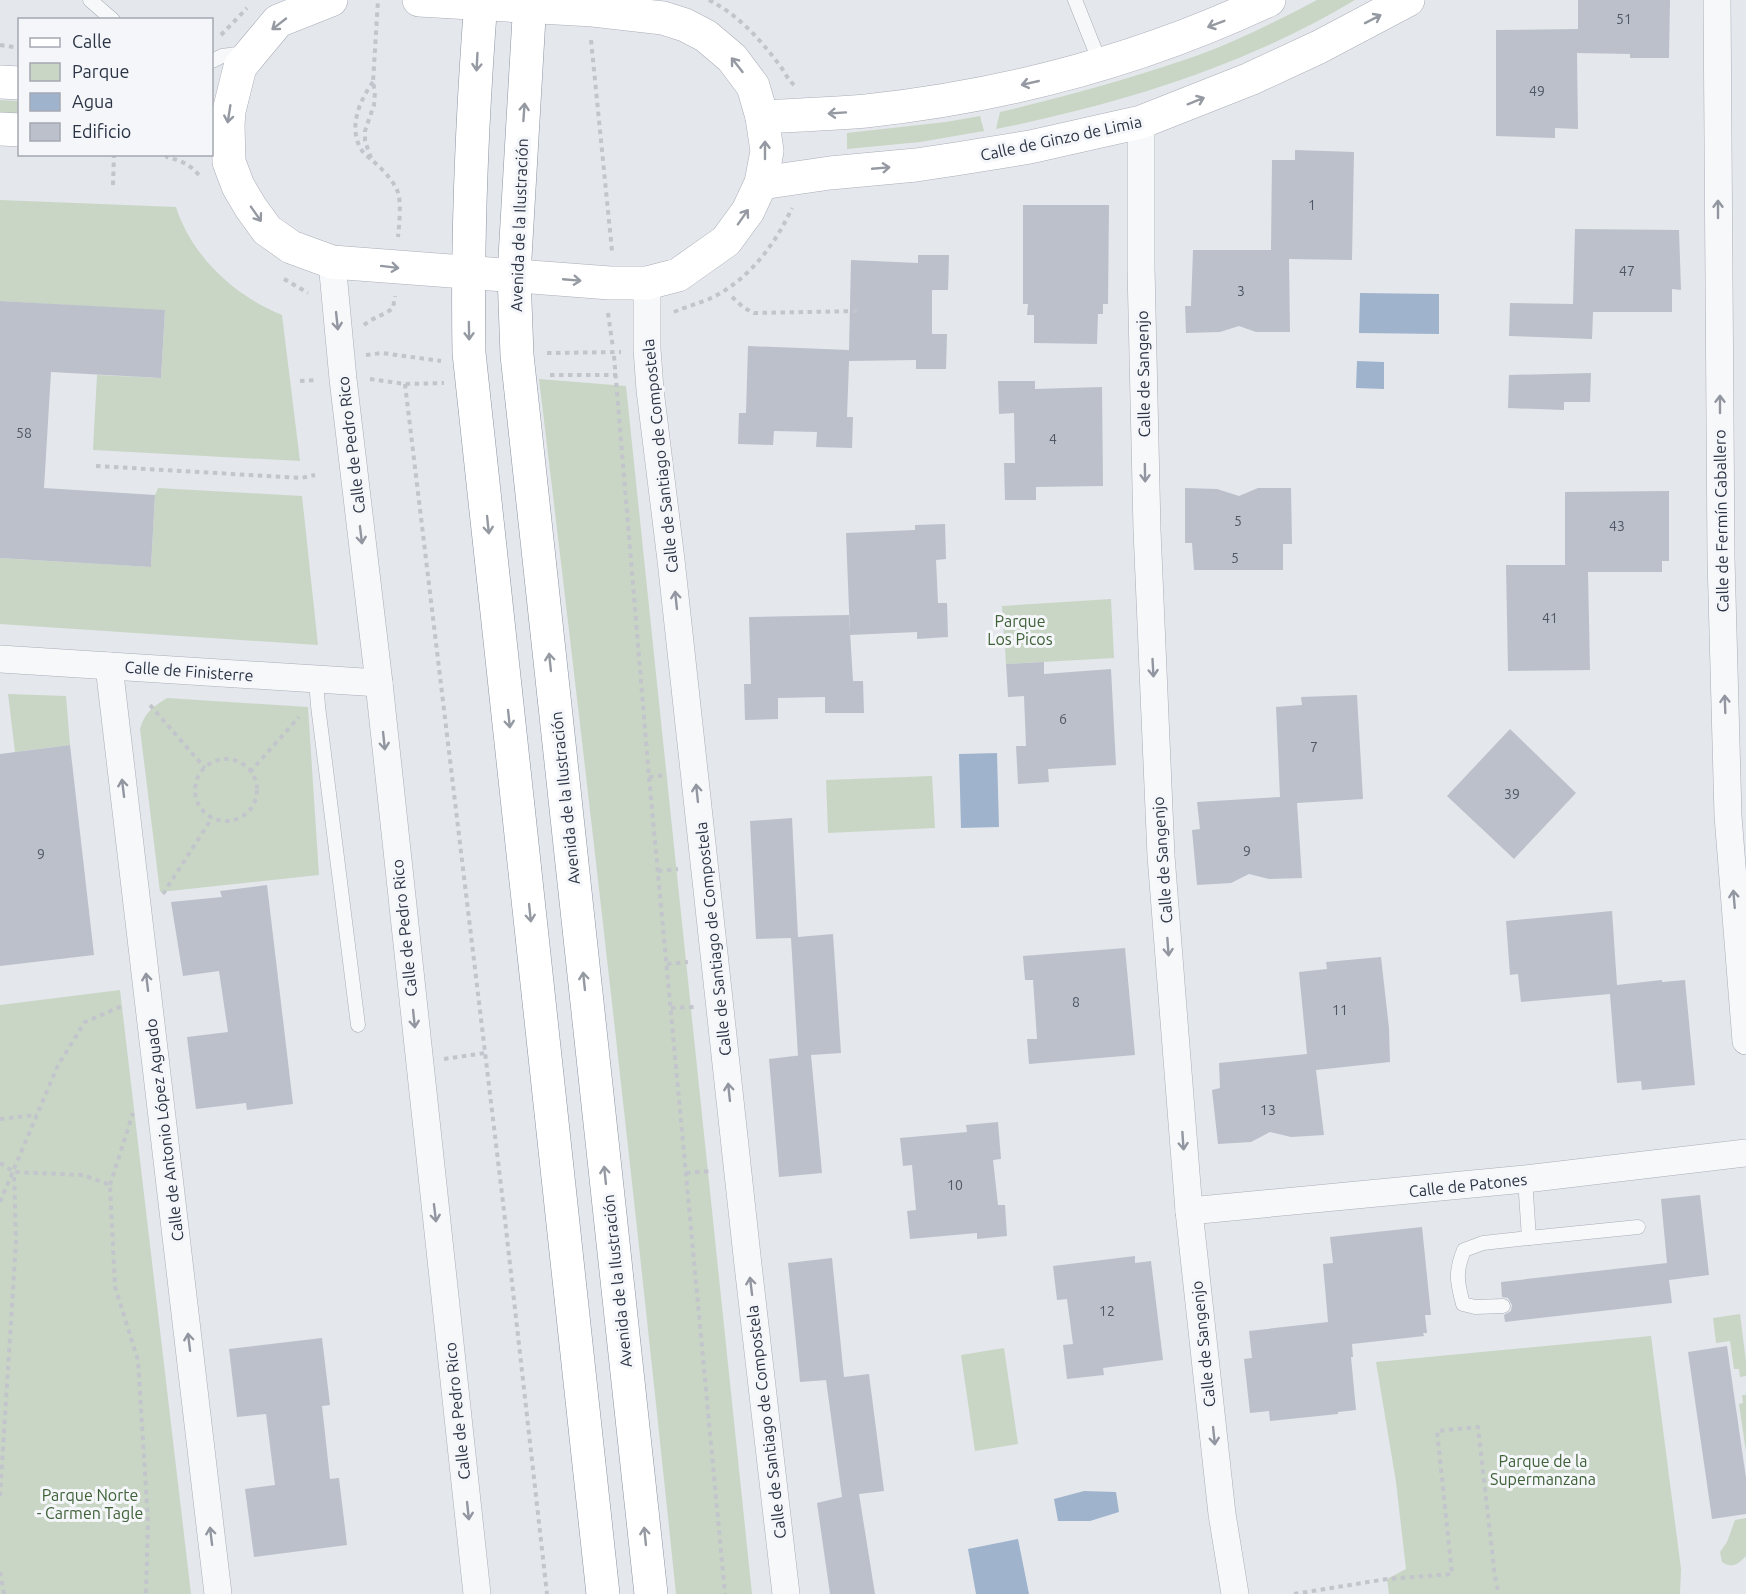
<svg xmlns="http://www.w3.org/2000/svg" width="1746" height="1594" font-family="Ubuntu,sans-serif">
<rect width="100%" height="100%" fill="#e4e7ec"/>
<g fill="#c9d6c5">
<path d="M1317,0H1355C1245,66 1121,104 996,129L1000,112C1063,97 1126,80 1187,59C1232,44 1275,22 1317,0Z"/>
<path d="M0,100L19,101V114L0,113Z"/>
<path d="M980,116L984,131L920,142L847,149V133L946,122Z"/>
<path d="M0,200L176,207C192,257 235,296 282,315L300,461L93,450L97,375L161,378L165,311L0,301Z"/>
<path d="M539,379L626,386L752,1594H676C634,1189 588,784 539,379Z"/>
<path d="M158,488L302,496L318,645L0,624V558L151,567L155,495Z"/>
<path d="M1111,599L1114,658L1006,664L1002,606Z"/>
<path d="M8,694L66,696L70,745L15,752Z"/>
<path d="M167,698L308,707L319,875L160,892L140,729C144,713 154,706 167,698Z"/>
<path d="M932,776L935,828L828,833L826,780Z"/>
<path d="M120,990L191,1594H0V1005Z"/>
<path d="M1740,1314L1746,1362V1376L1740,1377L1739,1369H1734L1730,1341L1716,1343L1713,1318Z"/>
<path d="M1651,1336L1681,1569L1680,1594H1389L1387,1579L1406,1569L1396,1482L1376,1362Z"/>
<path d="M1004,1348L1018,1444L975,1451L961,1355Z"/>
<path d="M1742,1395H1746V1452L1739,1404L1743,1403Z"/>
<path d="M1746,1518V1556C1738,1564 1733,1569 1722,1562L1720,1552L1727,1542L1735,1520Z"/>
</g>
<g fill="#9fb4cc">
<path d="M1360,293L1439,294V334L1359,333Z"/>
<path d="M1357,361L1384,362V389L1356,388Z"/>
<path d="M997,753L999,827L961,828L959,754Z"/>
<path d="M1084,1491L1116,1492L1119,1512L1090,1521H1058L1054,1499Z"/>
<path d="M1018,1539L1029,1594H976L968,1549Z"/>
</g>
<g fill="#bbc0ca">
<path d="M1578,0H1670L1669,58H1630V54L1577,53L1578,129L1555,128V138L1496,136V30L1578,29Z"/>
<path d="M1295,150L1354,152L1352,260L1289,259L1290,332H1256L1239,326L1220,332L1186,333L1185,306H1191L1193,250H1271L1272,160H1295Z"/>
<path d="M1023,205H1109L1108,304H1103V314H1098L1097,344L1034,343V315H1027L1028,304H1023Z"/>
<path d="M1575,229L1679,230L1681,290L1672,289V312H1593L1592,339L1509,336L1510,303L1573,304Z"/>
<path d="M918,255H949L948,290H932V334H947L946,369H916V360L849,361L847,417H853L852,448L816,447L817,432L774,431L773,445L738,444L739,413H746L748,346L849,350L851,260L918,263Z"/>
<path d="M0,301L165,310L161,378L51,372L44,488L155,495L151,567L0,558Z"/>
<path d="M1591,373L1590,402H1564V410L1508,408L1509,375Z"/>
<path d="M998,381H1035V389L1102,387L1103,486L1036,487V500H1005L1004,463H1015L1014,413L999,414Z"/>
<path d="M1185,488L1217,489L1239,496L1258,488H1291L1292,544H1283V570H1194L1192,543H1185Z"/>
<path d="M1669,491V561H1662V572H1588L1590,670L1508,671L1506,565H1565V492Z"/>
<path d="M945,524L946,559L936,560L938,603H947L948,637L917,639V632L850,635L846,533L915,530V525Z"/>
<path d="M849,615L853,681H863L864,713H825V697L778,698V719L745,720L744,684H751L749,617Z"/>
<path d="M1044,662V674L1111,669L1116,765L1048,769L1049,782L1018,784L1016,746H1026L1024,696L1008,697L1006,664Z"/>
<path d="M1357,695L1363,799L1297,803L1302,878L1269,879L1249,874L1231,883L1197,885L1192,830L1200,829L1197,802L1280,797L1276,707L1302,705L1301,697Z"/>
<path d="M1510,729L1576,793L1514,859L1447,796Z"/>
<path d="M70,745L94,955L0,966V754Z"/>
<path d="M792,818L798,937L833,934L841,1053L811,1055L822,1173L779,1177L769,1059L803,1055L798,1056L791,938L756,939L750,821Z"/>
<path d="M267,885L293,1104L247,1110L246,1103L196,1109L187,1037L228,1032L219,971L183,976L171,902L222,897L220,891Z"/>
<path d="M1612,911L1617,985L1662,980V982L1685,980L1695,1085L1642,1090L1641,1081L1617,1083L1610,994L1521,1002L1518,974L1510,975L1506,921Z"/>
<path d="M1125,948L1135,1055L1029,1064L1027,1039H1037L1033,980H1025L1023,956Z"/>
<path d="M1381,957L1389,1028L1390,1062L1316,1070L1324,1135L1291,1137L1270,1132L1251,1142L1218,1144L1212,1090L1220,1088L1219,1063L1307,1054L1299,972L1327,969L1326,962Z"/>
<path d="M998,1122L1001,1159L993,1160L998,1205H1005L1007,1236L977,1239V1233L910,1239L907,1211L916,1210L912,1165L903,1166L900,1138L967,1132L966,1125Z"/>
<path d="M1700,1195L1709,1275L1669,1280L1672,1303L1505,1322L1504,1315L1511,1311L1512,1305L1508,1298L1502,1297L1501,1282L1667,1263L1661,1199Z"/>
<path d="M1422,1227L1431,1315H1425L1427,1333H1423L1424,1336L1352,1344L1353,1357H1351L1356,1410L1338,1412V1414L1270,1421L1269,1411L1250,1413L1244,1359L1252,1358L1249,1331L1328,1322L1323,1264L1333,1263L1330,1237Z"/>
<path d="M1135,1256V1263L1151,1261L1163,1360L1103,1368L1104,1375L1067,1379L1063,1345L1073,1344L1067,1299L1057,1300L1053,1266Z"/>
<path d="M832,1258L844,1377L869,1374L884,1491L859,1494L875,1594H830L817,1503L842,1497L826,1380H827L800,1382L788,1263Z"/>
<path d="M322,1338L330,1405L322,1406L330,1479L339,1478L347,1545L254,1557L245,1489L275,1485L266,1414L237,1417L229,1349Z"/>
<path d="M1727,1346L1746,1478V1514L1712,1519L1688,1352Z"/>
</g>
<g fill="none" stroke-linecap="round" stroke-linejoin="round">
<g stroke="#a9aeb7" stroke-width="15">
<g id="lane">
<path d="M90,0L113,20"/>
<path d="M1075,0L1101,65"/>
<path d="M212,61L222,56L245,53"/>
<path d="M316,680L318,706L358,1025"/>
<path d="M1529,1238L1638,1227"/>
<path d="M1503,1306L1475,1307L1463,1304C1457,1282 1455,1272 1464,1250L1483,1243L1529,1238L1525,1179"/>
</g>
</g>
<g stroke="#a9aeb7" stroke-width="28">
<g id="street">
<path d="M1717,0L1721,558L1728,816L1746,1041"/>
<path d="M1141,122V268L1147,530L1161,856L1189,1211L1222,1514L1235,1594"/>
<path d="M332,262L343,379L379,683L477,1594"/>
<path d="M647,283V349L650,390L671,560L748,1265L786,1594"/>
<path d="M0,659L379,683"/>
<path d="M109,666L218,1594"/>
<path d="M1189,1211L1525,1179L1746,1153"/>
</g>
</g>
<g stroke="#a9aeb7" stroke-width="34">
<g id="secondary">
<path d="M331,0L278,21L253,51L240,67L229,111L228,125L229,162L238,186L251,208L267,230L291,247L332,262L610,283H647L678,275L726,241L748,211L761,183L767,151L762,117L753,86L732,58L706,36L685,25L663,18L593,10L419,0"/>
<path d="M0,82L20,83"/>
<path d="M762,117C796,115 832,114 866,111C1005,96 1142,60 1269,0"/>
<path d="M0,129L20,130"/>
<path d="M761,183L830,173L916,165L956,159L1030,147L1141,122L1250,79L1319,47L1408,0"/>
</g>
</g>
<g stroke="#8b94a3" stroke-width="34">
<g id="highway">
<path d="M481,0C472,117 467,235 469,353L603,1594"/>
<path d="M530,0L514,275L517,355L651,1594"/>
</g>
</g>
<g stroke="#c2c5cb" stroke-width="4" stroke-dasharray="4.5 4.5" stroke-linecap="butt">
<path d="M709,0C738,15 758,37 778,63C784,70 787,79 794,85"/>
<path d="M221,35L247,8"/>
<path d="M591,40L612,251"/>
<path d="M0,45L20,48"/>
<path d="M373,82C359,101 347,130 363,152C365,155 370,158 373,161C382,169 392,179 397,190C402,200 399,226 398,237"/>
<path d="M166,154L167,157C182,161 192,165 201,178"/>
<path d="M371,158L365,141V131L374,105L375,92L373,82L378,0"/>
<path d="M113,185L114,154"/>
<path d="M284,279L308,293"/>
<path d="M732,297L744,308L754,313L859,311"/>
<path d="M674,312C685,307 697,304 709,299C747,282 775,245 792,208"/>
<path d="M608,313L613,348"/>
<path d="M364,325C372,318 384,315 393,308L395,296"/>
<path d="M547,353L621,352"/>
<path d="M366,355L382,353L441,361"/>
<path d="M614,356L649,777L725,1594"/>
<path d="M550,375H617"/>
<path d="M370,379L405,384L444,383"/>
<path d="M300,381L317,380"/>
<path d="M405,384L504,1211L547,1594"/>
<path d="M96,466L301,478L315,475"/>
<path d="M150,705L205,768"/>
<circle cx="226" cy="790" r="31"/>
<path d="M250,772L299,717"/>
<path d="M649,777L667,775"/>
<path d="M658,871L678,869"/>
<path d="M163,894L212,818"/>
<path d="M667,964L688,962"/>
<path d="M671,1008L694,1007"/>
<path d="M444,1059L485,1053"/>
<path d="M0,1119L37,1115"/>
<path d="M0,1163L14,1172L83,1175L110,1185L115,1287L138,1360L148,1521L146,1594"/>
<path d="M686,1173L711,1171"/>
<path d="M110,1185L133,1113"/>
<path d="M0,1202L58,1065L85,1022L122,1006"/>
<path d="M0,1496L16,1242L14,1172"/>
<path d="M0,1572L4,1594"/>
<path d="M1294,1594L1387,1579L1452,1574L1437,1431L1478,1427L1495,1577L1499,1594"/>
</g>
<use href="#lane" stroke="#f7f8fa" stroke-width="14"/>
<use href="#street" stroke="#f7f8fa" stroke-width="27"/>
<use href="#secondary" stroke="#fff" stroke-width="33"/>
<use href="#highway" stroke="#fff" stroke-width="33"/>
</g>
<defs><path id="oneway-shaft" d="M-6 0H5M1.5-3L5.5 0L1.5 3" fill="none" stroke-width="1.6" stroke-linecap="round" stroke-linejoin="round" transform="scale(1.5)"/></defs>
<g stroke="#959aa2">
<use href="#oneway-shaft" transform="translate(1373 19) rotate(-27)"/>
<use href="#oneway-shaft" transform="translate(279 24) rotate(142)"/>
<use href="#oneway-shaft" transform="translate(1216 24) rotate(159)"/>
<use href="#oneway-shaft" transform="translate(477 62) rotate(93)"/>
<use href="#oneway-shaft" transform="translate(737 65) rotate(-128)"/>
<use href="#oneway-shaft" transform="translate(1030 83) rotate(167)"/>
<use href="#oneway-shaft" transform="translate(1196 101) rotate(-22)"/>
<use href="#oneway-shaft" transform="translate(524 112) rotate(-86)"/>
<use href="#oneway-shaft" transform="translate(837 113) rotate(176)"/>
<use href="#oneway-shaft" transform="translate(229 114) rotate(99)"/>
<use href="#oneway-shaft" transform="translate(765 150) rotate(-90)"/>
<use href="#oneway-shaft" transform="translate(881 168) rotate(-5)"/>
<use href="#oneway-shaft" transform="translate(256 214) rotate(55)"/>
<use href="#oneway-shaft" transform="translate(743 217) rotate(-55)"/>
<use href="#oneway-shaft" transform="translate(390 267) rotate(7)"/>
<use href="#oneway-shaft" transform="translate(572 280) rotate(5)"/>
<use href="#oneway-shaft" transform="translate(469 331) rotate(89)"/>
<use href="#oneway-shaft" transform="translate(488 525) rotate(84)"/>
<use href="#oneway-shaft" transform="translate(550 662) rotate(-96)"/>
<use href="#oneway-shaft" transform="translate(509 719) rotate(84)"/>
<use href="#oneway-shaft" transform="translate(530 913) rotate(84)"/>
<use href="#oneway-shaft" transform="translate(584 981) rotate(-96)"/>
<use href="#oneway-shaft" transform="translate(605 1175) rotate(-96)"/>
<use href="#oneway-shaft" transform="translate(645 1536) rotate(-96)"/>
</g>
<g stroke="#9196a0">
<use href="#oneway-shaft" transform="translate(1718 209) rotate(-90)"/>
<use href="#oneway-shaft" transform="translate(337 321) rotate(84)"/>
<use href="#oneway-shaft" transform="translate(1720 404) rotate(-90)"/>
<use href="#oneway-shaft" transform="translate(1145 473) rotate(89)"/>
<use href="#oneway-shaft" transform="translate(361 535) rotate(83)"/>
<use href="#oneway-shaft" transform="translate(676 600) rotate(-96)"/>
<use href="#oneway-shaft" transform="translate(1153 668) rotate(87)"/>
<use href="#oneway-shaft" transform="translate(1725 704) rotate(-92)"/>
<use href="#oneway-shaft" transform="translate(384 741) rotate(84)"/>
<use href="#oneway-shaft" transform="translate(123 788) rotate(-97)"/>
<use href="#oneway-shaft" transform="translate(697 793) rotate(-96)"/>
<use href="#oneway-shaft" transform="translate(1734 899) rotate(-95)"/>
<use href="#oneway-shaft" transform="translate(1168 947) rotate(86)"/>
<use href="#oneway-shaft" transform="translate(147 982) rotate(-97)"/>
<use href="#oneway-shaft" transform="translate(414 1019) rotate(84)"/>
<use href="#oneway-shaft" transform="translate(729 1092) rotate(-96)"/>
<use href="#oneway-shaft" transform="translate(1183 1141) rotate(86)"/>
<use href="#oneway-shaft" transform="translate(435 1213) rotate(83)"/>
<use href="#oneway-shaft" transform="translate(751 1286) rotate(-97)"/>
<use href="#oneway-shaft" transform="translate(189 1342) rotate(-97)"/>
<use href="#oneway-shaft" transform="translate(1214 1436) rotate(84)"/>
<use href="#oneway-shaft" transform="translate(468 1511) rotate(84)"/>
<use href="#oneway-shaft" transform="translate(211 1536) rotate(-97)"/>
</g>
<g text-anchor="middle" stroke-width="6" stroke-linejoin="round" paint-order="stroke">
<g font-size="14" fill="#4f5766">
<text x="1624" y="24">51</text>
<text x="1537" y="96">49</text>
<text x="1312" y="210">1</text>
<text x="1627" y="276">47</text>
<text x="1241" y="296">3</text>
<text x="24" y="438">58</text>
<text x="1053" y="444">4</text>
<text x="1238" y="526">5</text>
<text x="1617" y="531">43</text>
<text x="1235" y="563">5</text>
<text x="1550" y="623">41</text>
<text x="1063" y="724">6</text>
<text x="1314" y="752">7</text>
<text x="1512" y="799">39</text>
<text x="1247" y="856">9</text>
<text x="41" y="859">9</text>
<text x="1076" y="1007">8</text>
<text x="1340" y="1015">11</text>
<text x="1268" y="1115">13</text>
<text x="955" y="1190">10</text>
<text x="1107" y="1316">12</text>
</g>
<g font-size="16" fill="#2b3445" stroke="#f4f6f9">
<text transform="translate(1061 138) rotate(-12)" y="6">Calle de Ginzo de Limia</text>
<text transform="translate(519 225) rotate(-88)" y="6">Avenida de la Ilustración</text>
<text transform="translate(1143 374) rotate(-91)" y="6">Calle de Sangenjo</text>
<text transform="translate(351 445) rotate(-97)" y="6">Calle de Pedro Rico</text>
<text transform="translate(660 456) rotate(-96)" y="6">Calle de Santiago de Compostela</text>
<text transform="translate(1721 521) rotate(-91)" y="6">Calle de Fermín Caballero</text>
<text transform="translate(189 671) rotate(4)" y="6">Calle de Finisterre</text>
<text transform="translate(565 798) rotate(-96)" y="6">Avenida de la Ilustración</text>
<text transform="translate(1162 860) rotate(-94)" y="6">Calle de Sangenjo</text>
<text transform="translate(404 928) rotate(-96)" y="6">Calle de Pedro Rico</text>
<text transform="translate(713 939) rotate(-96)" y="6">Calle de Santiago de Compostela</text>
<text transform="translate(164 1130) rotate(-97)" y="6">Calle de Antonio López Aguado</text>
<text transform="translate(1468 1185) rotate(-6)" y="6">Calle de Patones</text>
<text transform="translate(617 1281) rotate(-96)" y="6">Avenida de la Ilustración</text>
<text transform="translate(1203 1344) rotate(-96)" y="6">Calle de Sangenjo</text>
<text transform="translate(457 1411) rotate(-96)" y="6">Calle de Pedro Rico</text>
<text transform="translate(766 1422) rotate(-97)" y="6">Calle de Santiago de Compostela</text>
</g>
<g font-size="16" fill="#3f6138" stroke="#f4f6f9">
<text x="1020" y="627">Parque<tspan x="1020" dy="18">Los Picos</tspan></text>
<text x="1543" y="1467">Parque de la<tspan x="1543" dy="18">Supermanzana</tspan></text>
<text x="90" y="1501">Parque Norte<tspan x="90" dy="18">- Carmen Tagle</tspan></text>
</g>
</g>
<rect x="18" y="18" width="195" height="138" fill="#f4f6f9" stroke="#a4a8b1" stroke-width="1.5"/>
<rect x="30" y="38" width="30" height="9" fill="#ffffff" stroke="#a4a8b1" stroke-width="1.5"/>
<text x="72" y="48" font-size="18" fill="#2b3445">Calle</text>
<rect x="30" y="63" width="30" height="18" fill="#c9d6c5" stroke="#a4a8b1" stroke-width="1.5"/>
<text x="72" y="78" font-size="18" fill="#2b3445">Parque</text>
<rect x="30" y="93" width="30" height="18" fill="#9fb4cc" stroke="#a4a8b1" stroke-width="1.5"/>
<text x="72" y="108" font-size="18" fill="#2b3445">Agua</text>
<rect x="30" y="123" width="30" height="18" fill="#bbc0ca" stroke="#a4a8b1" stroke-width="1.5"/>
<text x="72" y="138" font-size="18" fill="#2b3445">Edificio</text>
</svg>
